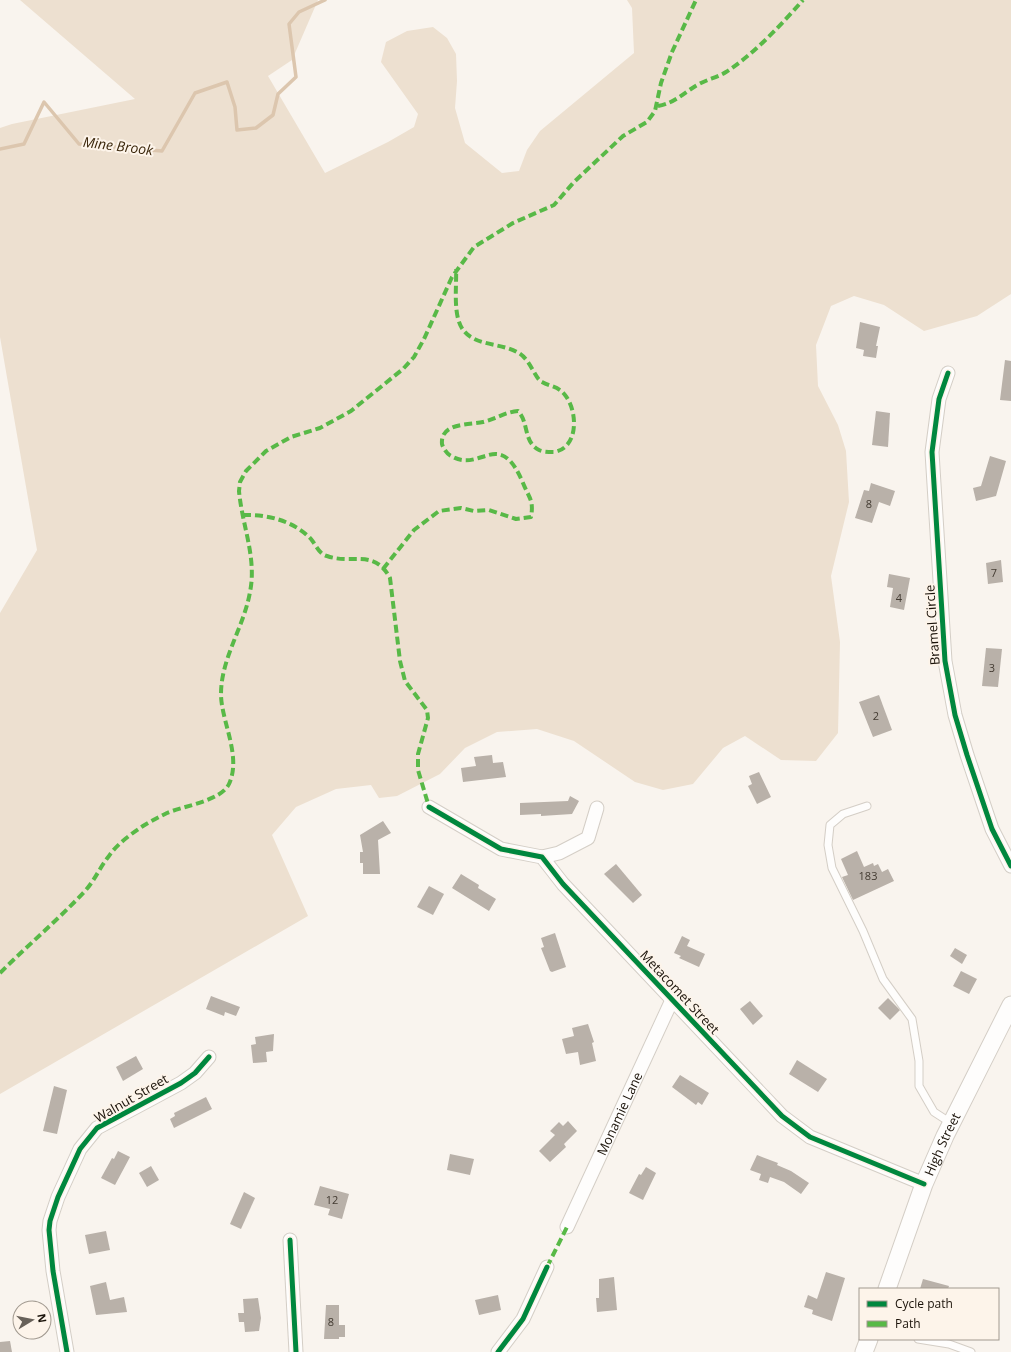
<svg xmlns="http://www.w3.org/2000/svg" width="1011" height="1352" font-family="'Open Sans',sans-serif">
<rect width="100%" height="100%" fill="#f9f4ee"/>
<path fill="#ede0d0" d="M20,0H318L292,60L268,76L325,173L388,142L414,127L418,114L381,62L386,42L407,31L433,27L447,38L456,54L457,81L455,108L465,143L502,173L519,171L527,150L540,131L634,53L632,8L627,0H1011V294L977,316L924,331L884,305L854,296L831,306L816,345L818,386L838,425L846,451L849,502L831,576L840,642L838,733L816,761L781,760L745,736L723,748L693,784L663,790L635,782L574,741L537,729L497,732L465,748L440,774L397,796L379,798L371,785L336,789L296,807L272,835L308,916L0,1094V613L37,550L0,337V128L12,124L135,99Z"/>
<g fill="none" stroke-linecap="round" stroke-linejoin="round">
<path stroke="#dcc6ae" stroke-width="3.5" d="M0,149L24,144L44,102L79,144L162,151L195,93L227,82L235,107L237,130L256,128L273,115L278,94L296,77L289,24L299,12L325,0"/>
</g>
<g fill="#b9b1a9">
<path d="M860,322L880,327L876,346H878L876,358L863,356L864,350L856,348Z"/>
<path d="M1005,360L1011,361V401L1000,400Z"/>
<path d="M876,411L890,413L888,447L872,445Z"/>
<path d="M990,456L1006,461L996,496L976,501L973,488L981,486Z"/>
<path d="M871,483L895,491L890,506L879,502L872,523L855,518L864,490L869,491Z"/>
<path d="M1001,560L1003,582L988,584L986,563Z"/>
<path d="M889,574L910,578L904,610L890,607L893,588L887,587Z"/>
<path d="M986,648L1002,649L998,687L982,686Z"/>
<path d="M879,695L892,730L873,737L859,702Z"/>
<path d="M492,755L493,763L503,762L506,777L463,782L461,768L476,766L474,757Z"/>
<path d="M759,772L771,797L757,804L748,786L752,784L749,776Z"/>
<path d="M570,796L579,801L572,814L541,816V814L520,815V803L568,801Z"/>
<path d="M383,821L391,833L378,840L380,874H363V863H360V852H363L360,835Z"/>
<path d="M857,851L864,867L873,863L874,866L878,864L882,872L888,869L894,881L853,900L842,877L848,875L841,859Z"/>
<path d="M616,864L642,895L633,903L604,874Z"/>
<path d="M461,874L479,885L478,888L496,899L489,911L452,888Z"/>
<path d="M429,886L444,894L433,915L417,907Z"/>
<path d="M555,933L566,967L552,972L550,971L541,948L544,947L541,938Z"/>
<path d="M682,936L690,940L687,946L705,954L699,967L679,958L681,956L674,953Z"/>
<path d="M955,948L967,955L962,964L950,956Z"/>
<path d="M961,971L977,979L969,994L953,986Z"/>
<path d="M211,996L240,1007L236,1016L225,1012L224,1016L206,1009Z"/>
<path d="M888,998L900,1010L890,1020L878,1008Z"/>
<path d="M750,1001L763,1016L753,1025L740,1009Z"/>
<path d="M588,1024L594,1042L592,1043L596,1061L580,1065L578,1052L566,1054L562,1039L574,1036L572,1028Z"/>
<path d="M274,1034L273,1051L266,1052L267,1062L253,1063L251,1045L256,1044L255,1037Z"/>
<path d="M136,1056L143,1069L123,1081L116,1067Z"/>
<path d="M797,1060L827,1079L818,1092L789,1074Z"/>
<path d="M680,1075L709,1093L702,1105L698,1102L696,1105L672,1087Z"/>
<path d="M54,1086L67,1090L57,1134L43,1131Z"/>
<path d="M206,1097L212,1109L174,1128L170,1119L175,1116L174,1113Z"/>
<path d="M568,1121L577,1131L564,1144L566,1147L550,1162L539,1151L555,1135L550,1131L559,1122L563,1126Z"/>
<path d="M118,1151L130,1157L115,1185L101,1178L112,1158L114,1159Z"/>
<path d="M450,1154L474,1159L470,1175L447,1170Z"/>
<path d="M757,1155L778,1163L777,1165L791,1171L809,1183L801,1194L784,1182L770,1177L768,1183L759,1180L761,1174L750,1170Z"/>
<path d="M151,1166L159,1180L147,1187L139,1173Z"/>
<path d="M646,1167L656,1173L643,1200L629,1193L639,1174L641,1175Z"/>
<path d="M320,1186L349,1194L342,1219L328,1215L330,1209L314,1205Z"/>
<path d="M244,1192L255,1198L241,1229L230,1224Z"/>
<path d="M106,1231L110,1250L89,1254L85,1235Z"/>
<path d="M826,1272L845,1278L832,1321L812,1314L813,1310L804,1307L808,1295L817,1299Z"/>
<path d="M614,1277L617,1310L597,1312L596,1298H599V1279Z"/>
<path d="M923,1279L949,1286L948,1289H920Z"/>
<path d="M106,1282L110,1300L124,1297L127,1312L96,1315L90,1286Z"/>
<path d="M498,1295L501,1310L479,1315L475,1300Z"/>
<path d="M258,1298L261,1318L259,1331L245,1332L244,1322H239L238,1313H244L243,1299Z"/>
<path d="M326,1305H339V1325H345V1337H339V1339H324Z"/>
<path d="M10,1341L12,1352H0V1342Z"/>
</g>
<g fill="none" stroke-linecap="round" stroke-linejoin="round">
<g stroke="#d4cec6" stroke-width="9">
<g id="service">
<path d="M867,806L843,814L830,825L828,845L832,868L863,931L883,979L912,1019L919,1061V1086L934,1112L951,1123"/>
<path d="M918,1339L949,1344L971,1352"/>
</g>
</g>
<g stroke="#d4cec6" stroke-width="15">
<g id="minor">
<path d="M948,373L939,399L932,452L945,661L955,715L967,755L992,829L1011,866"/>
<path d="M429,807L501,849L542,857L563,884L782,1116L810,1137L924,1184"/>
<path d="M542,857L559,853L588,838L597,808"/>
<path id="s1" d="M567,1227L672,1000"/>
<path d="M290,1240L296,1352"/>
<path d="M67,1352L53,1271L49,1230L50,1221L58,1197L80,1149L97,1128L181,1083L195,1073L209,1057"/>
<path d="M498,1352L523,1319L547,1267"/>
</g>
</g>
<g stroke="#d4cec6" stroke-width="19">
<g id="tertiary">
<path id="s2" d="M887,1289L924,1184L945,1136L1011,1005"/>
<path d="M864,1352L869,1339"/>
</g>
</g>
<use href="#service" stroke="#fefdfc" stroke-width="7"/>
<use href="#minor" stroke="#fefdfc" stroke-width="13"/>
<use href="#tertiary" stroke="#fefdfc" stroke-width="17"/>
<g stroke="#58b947" stroke-width="4" stroke-dasharray="8 4" stroke-linecap="butt">
<path d="M658,106C676,103 685,91 701,83C709,79 718,77 726,72C754,54 781,25 803,0"/>
<path d="M243,515C267,514 294,521 311,539C316,545 319,554 327,556C352,565 374,548 390,578L400,661L405,681L427,710L428,718L418,754V770L429,807"/>
<path d="M383,569L414,530L439,511L461,508L474,511L489,510L516,519L531,517C534,500 529,498 523,483C499,426 481,474 451,456C447,454 443,448 442,444C440,422 471,425 483,422C496,419 505,412 518,411C529,422 523,442 539,450C543,452 549,452 554,452C579,448 578,411 565,395C558,386 551,387 542,382C534,378 531,359 517,352C501,343 476,346 464,331C452,317 457,286 456,269"/>
<path d="M0,973C28,945 58,920 85,891C95,880 100,867 109,856C117,844 131,834 143,826C151,821 159,817 167,813C183,806 221,801 229,784C242,756 221,721 221,694C221,658 244,627 250,592C257,558 242,525 239,491L240,482L246,471L266,451L291,437L320,428L351,411L403,369L414,357L424,339L452,277L474,247L513,223L554,205L574,182L623,136L647,122L655,111L661,83L672,52L696,0"/>
<path d="M547,1267L567,1227"/>
</g>
<g stroke="#fdf4ea" stroke-width="8">
<g id="cycleway">
<path d="M948,373L939,399L932,452L945,661L955,715L967,755L992,829L1011,866"/>
<path d="M429,807L501,849L542,857L563,884L782,1116L810,1137L924,1184"/>
<path d="M290,1240L296,1352"/>
<path d="M67,1352L53,1271L49,1230L50,1221L58,1197L80,1149L97,1128L181,1083L195,1073L209,1057"/>
<path d="M498,1352L523,1319L547,1267"/>
</g>
</g>
<use href="#cycleway" stroke="#00873e" stroke-width="5"/>
</g>
<g text-anchor="middle" stroke-width="4" stroke-linejoin="round" paint-order="stroke">
<g font-size="11" fill="#423a31">
<text x="869" y="508">8</text>
<text x="994" y="577">7</text>
<text x="899" y="602">4</text>
<text x="992" y="672">3</text>
<text x="876" y="720">2</text>
<text x="868" y="880">183</text>
<text x="332" y="1204">12</text>
<text x="331" y="1326">8</text>
</g>
<g font-size="13" fill="#1a1209" stroke="#fdf4ea">
<text transform="translate(932 625) rotate(-94)" y="5">Bramel Circle</text>
<text transform="translate(680 992) rotate(47)" y="5">Metacomet Street</text>
<text transform="translate(131 1098) rotate(-30)" y="5">Walnut Street</text>
<text dy="5" stroke="none"><textPath href="#s1" startOffset="125">Monamie Lane</textPath></text>
<text dy="5" stroke="none"><textPath href="#s2" startOffset="155">High Street</textPath></text>
</g>
<g font-size="14" font-style="italic" fill="#3a260a" stroke="#fdf4ea">
<text transform="translate(118 146) rotate(7)" y="5">Mine Brook</text>
</g>
</g>
<rect x="859" y="1288" width="140" height="52" fill="#fdf4ea" stroke="#a29a90"/>
<rect x="867" y="1301" width="20" height="6" fill="#00873e" stroke="#a29a90"/>
<text x="895" y="1308" font-size="12" fill="#1a1209">Cycle path</text>
<rect x="867" y="1321" width="20" height="6" fill="#58b947" stroke="#a29a90"/>
<text x="895" y="1328" font-size="12" fill="#1a1209">Path</text>
<g transform="translate(32 1320) rotate(80)"><circle r="19" fill="#fdf4ea" stroke="#a29a90"/>
<path d="M0-3L7 15L0 10L-7 15Z" fill="#686159"/>
<text y="-6" font-size="11" font-weight="bold" text-anchor="middle" fill="#1a1209">N</text>
</g>
</svg>
